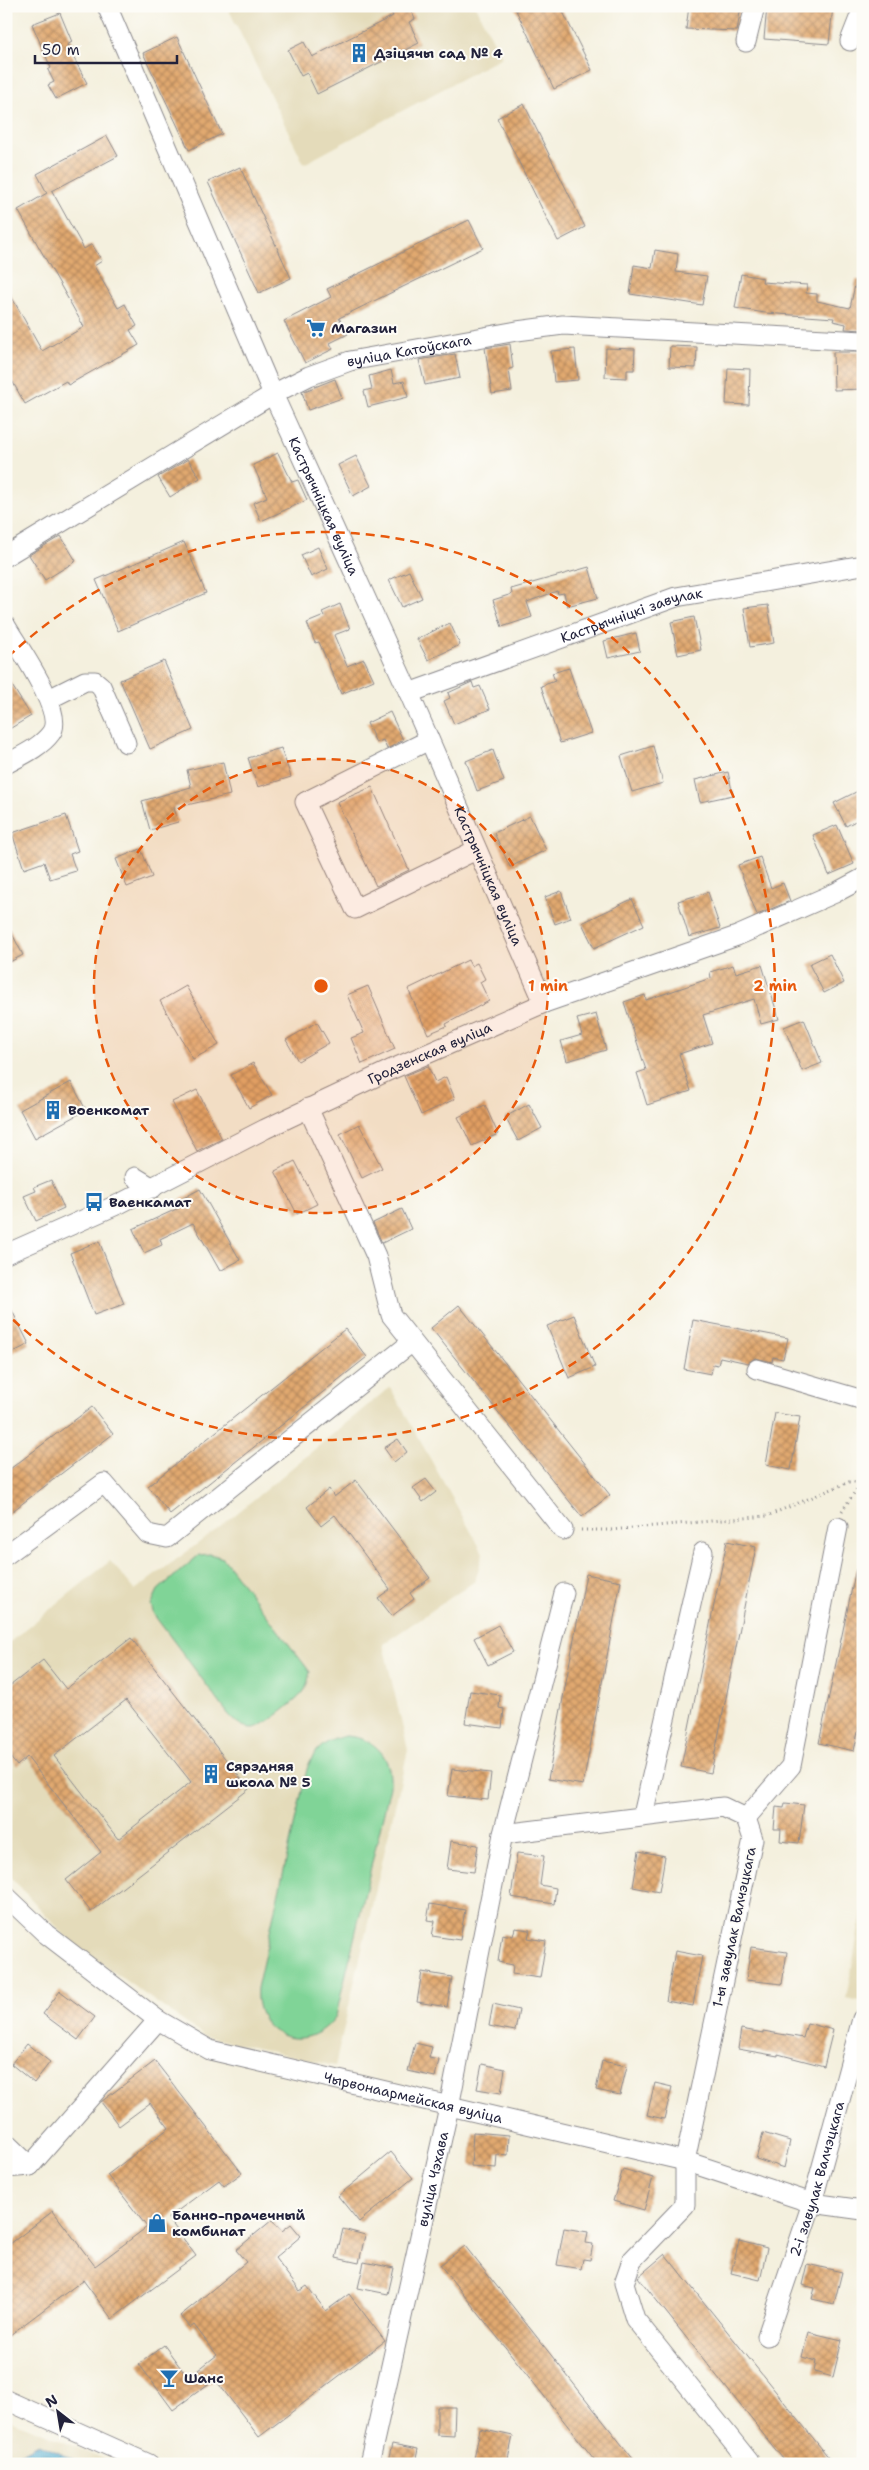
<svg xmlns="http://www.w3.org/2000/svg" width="869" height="2470" font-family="'Shantell Sans',sans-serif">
<defs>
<pattern id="water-waves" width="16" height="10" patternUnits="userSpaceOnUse" patternTransform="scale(1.25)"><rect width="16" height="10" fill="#4faacd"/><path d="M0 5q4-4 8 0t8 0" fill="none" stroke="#418aa8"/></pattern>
<pattern id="building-cross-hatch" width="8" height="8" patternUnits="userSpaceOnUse" patternTransform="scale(1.25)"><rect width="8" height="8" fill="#e1a970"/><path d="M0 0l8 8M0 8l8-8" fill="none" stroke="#b6895d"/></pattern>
</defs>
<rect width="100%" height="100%" fill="#fdfcf7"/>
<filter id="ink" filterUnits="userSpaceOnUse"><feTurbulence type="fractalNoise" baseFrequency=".02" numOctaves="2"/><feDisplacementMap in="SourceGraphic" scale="10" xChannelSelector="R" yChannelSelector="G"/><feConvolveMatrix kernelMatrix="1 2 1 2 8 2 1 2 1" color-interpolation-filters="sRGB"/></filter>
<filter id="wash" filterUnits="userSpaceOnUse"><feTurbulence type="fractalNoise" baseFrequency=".0096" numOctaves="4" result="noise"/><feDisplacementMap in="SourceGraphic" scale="20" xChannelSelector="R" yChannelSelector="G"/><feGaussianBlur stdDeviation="1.12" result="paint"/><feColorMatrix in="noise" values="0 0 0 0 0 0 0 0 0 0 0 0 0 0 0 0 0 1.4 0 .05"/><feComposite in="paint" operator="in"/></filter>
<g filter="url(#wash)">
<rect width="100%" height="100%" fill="#f4f0de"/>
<g fill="#e4dbba">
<path d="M227,6H475L502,57L304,164Z"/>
<path d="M390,1387L483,1553L475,1581L383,1644L408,1750L335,2066L204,2036L71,1942L6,1872V1645L110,1561L135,1590L219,1528Z"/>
<path d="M863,1906V2002L846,1998Z"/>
<path d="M6,2418L41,2432L115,2464H6Z"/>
</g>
<g fill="#80d497" stroke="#517b69">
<path d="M210,1554L223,1558L310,1672C308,1679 308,1685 304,1691C298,1700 263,1728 253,1728C242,1728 236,1722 229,1715L154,1615L151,1605L158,1590L199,1555Z"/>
<path d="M346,1736C376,1738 392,1757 390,1786L336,2016C308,2056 253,2039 257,1988L307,1769C314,1749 326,1740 346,1736Z"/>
</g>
<path fill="url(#water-waves)" stroke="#386684" d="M39,2444L84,2464H11L14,2456Z"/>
<g id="blocks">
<g fill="url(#building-cross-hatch)" fill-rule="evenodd">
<path d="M388,6H409L415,19L409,22L419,43L317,94L307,73L301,76L288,50L304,42L312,57L393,16Z"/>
<path d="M514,6H560L592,70L554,89Z"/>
<path d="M689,6H741L737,31L686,29Z"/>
<path d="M767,6H833L829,44L764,39Z"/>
<path d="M60,13L72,42L67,45L87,83L56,99L48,85L54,82L48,70L51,68L32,24Z"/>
<path d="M177,37L222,134L189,150L143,53Z"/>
<path d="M524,104L585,227L558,241L497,118Z"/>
<path d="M107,136L118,156L52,191L84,249L92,244L102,261L94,266L118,308L125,304L137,326L130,330L139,345L68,385L66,381L25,404L6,370V287L42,351L84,327L18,210L47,193L37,174Z"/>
<path d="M240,167L291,278L259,293L208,182Z"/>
<path d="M469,220L483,248L339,318L348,334L330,343L333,349L305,363L284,321L331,297L327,289Z"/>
<path d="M655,250L678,254L676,272L707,276L702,305L630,294L634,265L652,268Z"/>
<path d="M741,274L763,278L762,282L807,285L806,293L817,294V301L850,308L856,280H863V330L845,329L846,324L833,321L834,318L765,313L735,308Z"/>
<path d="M510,344L513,368L509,369L512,391L492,394L485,348Z"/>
<path d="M670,346L697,347L696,368L669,367Z"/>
<path d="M606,348L635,349L634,370H627V378L605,377Z"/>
<path d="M575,349L578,380L554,382L551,351Z"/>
<path d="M833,352H863V389L834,390Z"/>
<path d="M455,354L460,378L425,385L419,360Z"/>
<path d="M728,368L750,369L749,405L726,404Z"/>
<path d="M391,370L394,383L404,381L408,397L368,407L364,391L372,389L369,376Z"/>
<path d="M335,379L342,398L308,410L302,392Z"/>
<path d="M278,453L292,482L298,480L307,500L261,521L253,503L267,497L253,465Z"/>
<path d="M356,456L371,486L353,496L338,465Z"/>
<path d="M188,459L200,478L170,497L158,477Z"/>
<path d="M61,536L76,561L45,580L29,555Z"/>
<path d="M184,542L206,593L118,631L96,580Z"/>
<path d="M318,547L328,569L311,577L301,555Z"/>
<path d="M589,567L598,598L567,606L564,593L558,594L557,591L527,602L532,617L502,627L493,600L512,594L511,589Z"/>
<path d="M409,571L422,598L402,607L389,580Z"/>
<path d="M340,604L350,629L334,635L347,666L364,659L374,680L341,694L319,642L315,643L307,623L324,616L322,612Z"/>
<path d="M768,605L774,643L750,647L744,608Z"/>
<path d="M694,617L701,650L678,655L671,622Z"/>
<path d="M450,623L460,645L428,660L417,639Z"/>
<path d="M636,633L640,651L608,658L604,641Z"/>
<path d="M164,661L193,730L150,749L120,680Z"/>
<path d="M569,668L591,733L560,743L541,686L555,681L552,673Z"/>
<path d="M6,676L31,716L6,731Z"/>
<path d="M472,682L474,688L480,686L490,709L454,724L444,701L450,698L448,693Z"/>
<path d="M390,712L403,740L387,749L383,740L376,743L367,723Z"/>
<path d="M653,746L663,783L632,792L621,756Z"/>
<path d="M281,748L291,777L258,787L248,758Z"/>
<path d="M493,750L504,781L477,791L466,761Z"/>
<path d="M223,762L230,795L174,808L178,822L150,830L142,801L191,787L187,770Z"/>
<path d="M728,772L733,795L700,802L695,780Z"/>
<path d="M372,787L409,870L376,886L337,802Z"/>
<path d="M858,791L863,802V817L846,826L834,803Z"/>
<path d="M66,815L78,851L70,854L76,871L50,879L44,862L24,869L12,833Z"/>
<path d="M530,816L546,850L510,867L494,833Z"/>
<path d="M837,825L854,864L829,875L813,835Z"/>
<path d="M141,849L152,877L127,887L116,859Z"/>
<path d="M760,857L771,888L783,883L790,901L757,915L738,865Z"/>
<path d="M561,891L571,918L555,924L545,897Z"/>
<path d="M708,892L720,928L689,937L678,901Z"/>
<path d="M632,899L644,925L594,948L582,923Z"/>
<path d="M6,922L23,955L6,964Z"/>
<path d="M830,954L844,983L824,993L809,964Z"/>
<path d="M468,960L471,966L477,963L485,979L480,982L489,1001L446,1024L447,1026L428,1034L408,989Z"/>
<path d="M733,965L736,973L762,965L779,1019L761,1024L754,999L703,1015L712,1043L679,1054L691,1091L647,1105L637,1073L646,1070L624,1002L645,995L646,1000L711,978L710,972Z"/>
<path d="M186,986L219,1045L193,1059L160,1001Z"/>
<path d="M368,986L395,1049L362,1064L351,1038L364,1033L347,995Z"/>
<path d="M596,1014L606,1050L567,1061L561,1041L582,1035L577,1019Z"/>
<path d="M804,1019L822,1063L802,1071L784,1027Z"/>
<path d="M317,1022L329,1043L298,1061L286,1040Z"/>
<path d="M253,1063L272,1095L249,1108L231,1075Z"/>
<path d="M428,1066L435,1082L446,1077L455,1099L421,1115L404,1076Z"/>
<path d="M71,1082L86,1110L35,1138L20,1110Z"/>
<path d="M197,1090L222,1139L197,1151L172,1102Z"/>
<path d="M529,1104L542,1128L518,1141L505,1117Z"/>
<path d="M485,1105L498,1134L472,1146L458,1117Z"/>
<path d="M359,1124L382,1168L362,1178L340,1134Z"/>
<path d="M295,1161L317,1204L297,1214L275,1171Z"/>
<path d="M51,1180L64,1208L36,1221L24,1196L36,1191L34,1187Z"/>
<path d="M200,1189L240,1260L220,1271L193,1223L160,1239L162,1245L144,1253L133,1229L183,1206L180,1200Z"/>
<path d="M402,1209L411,1229L382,1243L373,1223Z"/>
<path d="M99,1241L124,1304L94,1315L70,1253Z"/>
<path d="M6,1299L29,1344L6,1356Z"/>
<path d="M459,1305L610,1495L582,1517L431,1328Z"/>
<path d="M574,1315L595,1367L569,1378L547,1326Z"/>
<path d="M693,1320L788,1338L783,1359L773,1357L772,1362L755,1358L748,1363L720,1357L718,1365L713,1364L711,1374L684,1369Z"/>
<path d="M345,1329L367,1357L170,1514L148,1486Z"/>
<path d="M92,1407L113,1434L6,1516V1472Z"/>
<path d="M775,1413L800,1417L791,1470L766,1465Z"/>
<path d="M398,1439L407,1452L394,1462L384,1448Z"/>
<path d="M426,1479L436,1492L423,1502L413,1488Z"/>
<path d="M356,1480L430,1578L410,1593L414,1599L392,1616L378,1598L390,1589L335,1515L321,1526L307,1507L329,1489L334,1497Z"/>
<path d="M727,1541L756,1547L711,1773L681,1767Z"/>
<path d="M856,1569L863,1570V1708L854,1751L819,1743Z"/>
<path d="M586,1574L621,1581L583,1785L548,1779Z"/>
<path d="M498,1625L513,1652L488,1665L474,1638Z"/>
<path d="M131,1638L249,1789L91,1912L66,1880L101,1852L27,1757L17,1766L6,1752V1689L43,1660L66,1689ZM126,1700L191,1782L118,1839L54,1756Z"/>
<path d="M470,1691L500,1695L499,1708L504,1709L502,1728L465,1723Z"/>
<path d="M452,1769L491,1773L488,1800L448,1796Z"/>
<path d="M785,1803L804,1805L799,1843L780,1841L781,1829H774L776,1807L784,1808Z"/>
<path d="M451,1841L478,1845L474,1872L447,1869Z"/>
<path d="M639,1851L665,1856L659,1892L633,1887Z"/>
<path d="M517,1853L544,1856L540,1885L556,1888L554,1904L511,1897Z"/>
<path d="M430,1904L465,1910L460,1940L432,1936L435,1921L427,1920Z"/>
<path d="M515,1928L530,1930L528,1938L546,1941L540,1978L512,1974L513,1965L498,1962L502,1934L513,1936Z"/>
<path d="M751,1947L787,1952L782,1984L746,1980Z"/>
<path d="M675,1951L702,1956L693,2006L666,2001Z"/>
<path d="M422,1972L452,1977L447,2007L417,2002Z"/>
<path d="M60,1991L95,2017L78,2040L43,2014Z"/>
<path d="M493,2004L519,2010L515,2031L489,2026Z"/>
<path d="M807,2023L833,2030L824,2066L778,2054V2056L738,2049L741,2029L763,2033V2031L803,2038Z"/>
<path d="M415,2043L432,2047L429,2058L439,2060L435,2077L408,2071Z"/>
<path d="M27,2044L50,2062L34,2083L11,2064Z"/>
<path d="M155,2061L242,2173L224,2186L219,2180L168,2218L196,2256L112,2319L83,2280L6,2338V2247L53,2211L95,2266L147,2227L107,2175L169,2128L150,2103L119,2126L101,2102Z"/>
<path d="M602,2061L627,2066L620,2095L596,2090Z"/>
<path d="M482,2064L505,2069L501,2093L477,2089Z"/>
<path d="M655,2083L672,2087L664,2119L647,2115Z"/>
<path d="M473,2132L509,2135L508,2155L497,2154L496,2168L471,2166Z"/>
<path d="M763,2133L790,2141L784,2168L756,2159Z"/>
<path d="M391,2152L413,2178L359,2222L338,2196Z"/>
<path d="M623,2169L653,2178L644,2210L613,2201Z"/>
<path d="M272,2220L282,2231L291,2224L301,2236L275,2258L300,2291L307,2286L326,2311L349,2294L385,2341L259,2437L215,2379L173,2410L139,2364L164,2345L188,2378L217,2355L194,2325L190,2328L180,2316L246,2262L236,2250Z"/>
<path d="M564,2228L588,2232L586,2243L593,2244L590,2260L583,2259L581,2269L557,2265Z"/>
<path d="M343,2229L365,2235L359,2263L336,2258Z"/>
<path d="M739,2241L767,2248L760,2280L731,2273Z"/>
<path d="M465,2246L637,2464H598L440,2265Z"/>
<path d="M665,2254L834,2464H787L638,2277Z"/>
<path d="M364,2262L394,2268L388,2294L358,2288Z"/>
<path d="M807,2264L842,2272L834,2304L812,2299L815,2288L802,2285Z"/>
<path d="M808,2332L842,2340L833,2377L814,2372L816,2361L802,2357Z"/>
<path d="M437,2407H455L454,2436L437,2435Z"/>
<path d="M480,2429L513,2436L507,2464H473Z"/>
<path d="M392,2444L418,2449L415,2464L388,2462Z"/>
</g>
</g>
</g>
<g filter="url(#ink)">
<use href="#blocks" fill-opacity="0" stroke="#8b898c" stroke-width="1"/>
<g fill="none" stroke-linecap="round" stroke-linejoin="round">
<g stroke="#8b898c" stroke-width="21">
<g id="minor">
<path id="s1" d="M107,6L273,394L409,693L544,1003"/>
<path d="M850,41L863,8"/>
<path d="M746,42L755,6"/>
<path id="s2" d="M6,556L273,394L309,376L350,361L517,331L563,325L863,341"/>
<path d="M6,626C18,647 66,713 51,733C41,747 21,756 6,764"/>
<path id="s3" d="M409,693L676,597L863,565"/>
<path d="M49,699L85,681H95L101,686L126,743"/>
<path d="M429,740L305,802L355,909L476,850"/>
<path d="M308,1108L376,1256L391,1315L563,1530"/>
<path d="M135,1177L153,1188"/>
<path id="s4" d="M6,1254L121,1203L265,1129L390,1070L544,1003L737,936L835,893L863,878"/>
<path d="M757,1369L863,1400"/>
<path d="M6,1555L104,1483L148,1534L167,1538L412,1342"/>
<path d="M643,1815L703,1552"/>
<path d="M746,1818L791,1766L838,1527"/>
<path d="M503,1834L723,1807L746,1818L753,1839L685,2161V2205L632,2260L624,2283L635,2319L751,2464"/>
<path id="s5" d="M6,1896L46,1934L158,2020L210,2050L685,2161L812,2203L863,2210"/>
<path d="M6,2143L30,2166"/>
<path d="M6,2168L30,2166L158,2020"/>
<path id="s6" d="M767,2336L812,2203L862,2019"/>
<path d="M6,2400L149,2464"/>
<path id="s7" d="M369,2464L449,2107L503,1834L564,1593"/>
</g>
</g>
<g stroke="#8b898c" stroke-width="3" stroke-dasharray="1 4" stroke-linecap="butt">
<path d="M842,1511L861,1483"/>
<path d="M581,1530H610L767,1516L849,1482H863"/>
</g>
<use href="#minor" stroke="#fff" stroke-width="19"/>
</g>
</g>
<circle cx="321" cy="986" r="227" fill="#e8590c" fill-opacity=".12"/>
<g fill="none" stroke="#e8590c" stroke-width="2.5" stroke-dasharray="9 6">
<circle cx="321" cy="986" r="227"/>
<path d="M8 657A454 454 0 1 1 8 1315"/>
</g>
<defs>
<g id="building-bare" transform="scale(1.5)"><path d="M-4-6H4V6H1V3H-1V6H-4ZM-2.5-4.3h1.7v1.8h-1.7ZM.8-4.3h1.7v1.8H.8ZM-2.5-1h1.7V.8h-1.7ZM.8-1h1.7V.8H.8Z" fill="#1f6fb2" stroke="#fdfcf7" stroke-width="2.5" paint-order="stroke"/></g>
<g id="supermarket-bare" transform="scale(1.5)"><path d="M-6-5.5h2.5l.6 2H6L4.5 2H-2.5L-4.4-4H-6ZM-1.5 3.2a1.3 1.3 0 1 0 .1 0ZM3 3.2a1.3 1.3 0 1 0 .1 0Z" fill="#1f6fb2" stroke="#fdfcf7" stroke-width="2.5" paint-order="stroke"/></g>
<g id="bus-bare" transform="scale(1.5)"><path d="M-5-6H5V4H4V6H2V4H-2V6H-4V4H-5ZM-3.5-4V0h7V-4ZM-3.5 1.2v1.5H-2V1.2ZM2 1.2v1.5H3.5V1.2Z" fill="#1f6fb2" stroke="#fdfcf7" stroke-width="2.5" paint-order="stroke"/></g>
<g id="shop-bare" transform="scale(1.5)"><path d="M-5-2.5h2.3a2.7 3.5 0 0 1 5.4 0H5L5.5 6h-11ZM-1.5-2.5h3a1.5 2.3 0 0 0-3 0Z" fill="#1f6fb2" stroke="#fdfcf7" stroke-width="2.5" paint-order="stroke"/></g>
<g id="bar-bare" transform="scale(1.5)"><path d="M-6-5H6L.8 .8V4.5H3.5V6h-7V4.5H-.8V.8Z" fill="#1f6fb2" stroke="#fdfcf7" stroke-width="2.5" paint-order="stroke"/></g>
</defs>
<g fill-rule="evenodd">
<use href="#building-bare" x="359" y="53"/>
<use href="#supermarket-bare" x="316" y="328"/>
<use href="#building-bare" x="53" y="1110"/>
<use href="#bus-bare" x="94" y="1202"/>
<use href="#building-bare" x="211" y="1774"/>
<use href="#shop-bare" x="157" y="2223"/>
<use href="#bar-bare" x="169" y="2378"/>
</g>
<g text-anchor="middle" stroke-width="4" stroke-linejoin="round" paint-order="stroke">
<g font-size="14" font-weight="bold" fill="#22223b" stroke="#fdfcf7" text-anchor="start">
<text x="374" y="58">Дзіцячы сад № 4</text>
<text x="331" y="333">Магазин</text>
<text x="68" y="1115">Военкомат</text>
<text x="109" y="1207">Ваенкамат</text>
<text x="226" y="1771">Сярэдняя<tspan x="226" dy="16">школа № 5</tspan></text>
<text x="172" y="2220">Банно-прачечный<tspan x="172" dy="16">комбинат</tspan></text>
<text x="184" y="2383">Шанс</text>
</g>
<g font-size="14" fill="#22223b" stroke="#fdfcf7">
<text dy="5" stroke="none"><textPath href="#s2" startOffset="456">вуліца Катоўскага</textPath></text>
<text dy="5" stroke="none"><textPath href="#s1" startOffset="545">Кастрычніцкая вуліца</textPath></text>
<text dy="5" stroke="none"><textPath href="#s3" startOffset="236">Кастрычніцкі завулак</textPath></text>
<text dy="5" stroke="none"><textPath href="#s1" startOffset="950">Кастрычніцкая вуліца</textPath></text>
<text dy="5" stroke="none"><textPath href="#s4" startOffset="469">Гродзенская вуліца</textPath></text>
<text transform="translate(734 1927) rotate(-78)" y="5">1-ы завулак Валчэцкага</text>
<text dy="5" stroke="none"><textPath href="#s5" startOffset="465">Чырвонаармейская вуліца</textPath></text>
<text dy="5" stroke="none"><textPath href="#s6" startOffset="165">2-і завулак Валчэцкага</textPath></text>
<text dy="5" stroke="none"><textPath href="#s7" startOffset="292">вуліца Чэхава</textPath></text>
</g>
</g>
<circle cx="321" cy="986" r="8" fill="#e8590c" stroke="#fdfcf7" stroke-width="2.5"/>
<g font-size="15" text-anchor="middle" font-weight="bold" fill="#e8590c" stroke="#fdfcf7" stroke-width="4" stroke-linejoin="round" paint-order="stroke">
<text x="548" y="991">1 min</text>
<text x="775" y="991">2 min</text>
</g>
<rect width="869" height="2470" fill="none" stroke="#fdfcf7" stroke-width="25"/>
<g transform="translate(58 2412) rotate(329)" stroke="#fdfcf7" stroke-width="4" paint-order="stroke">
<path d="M0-4L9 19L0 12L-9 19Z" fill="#22223b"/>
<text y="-8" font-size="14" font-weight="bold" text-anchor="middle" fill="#22223b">N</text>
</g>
<path d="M35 55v8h142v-8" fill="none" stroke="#22223b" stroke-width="2.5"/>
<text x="42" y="55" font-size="15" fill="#22223b" stroke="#fdfcf7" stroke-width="4" paint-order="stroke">50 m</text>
</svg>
